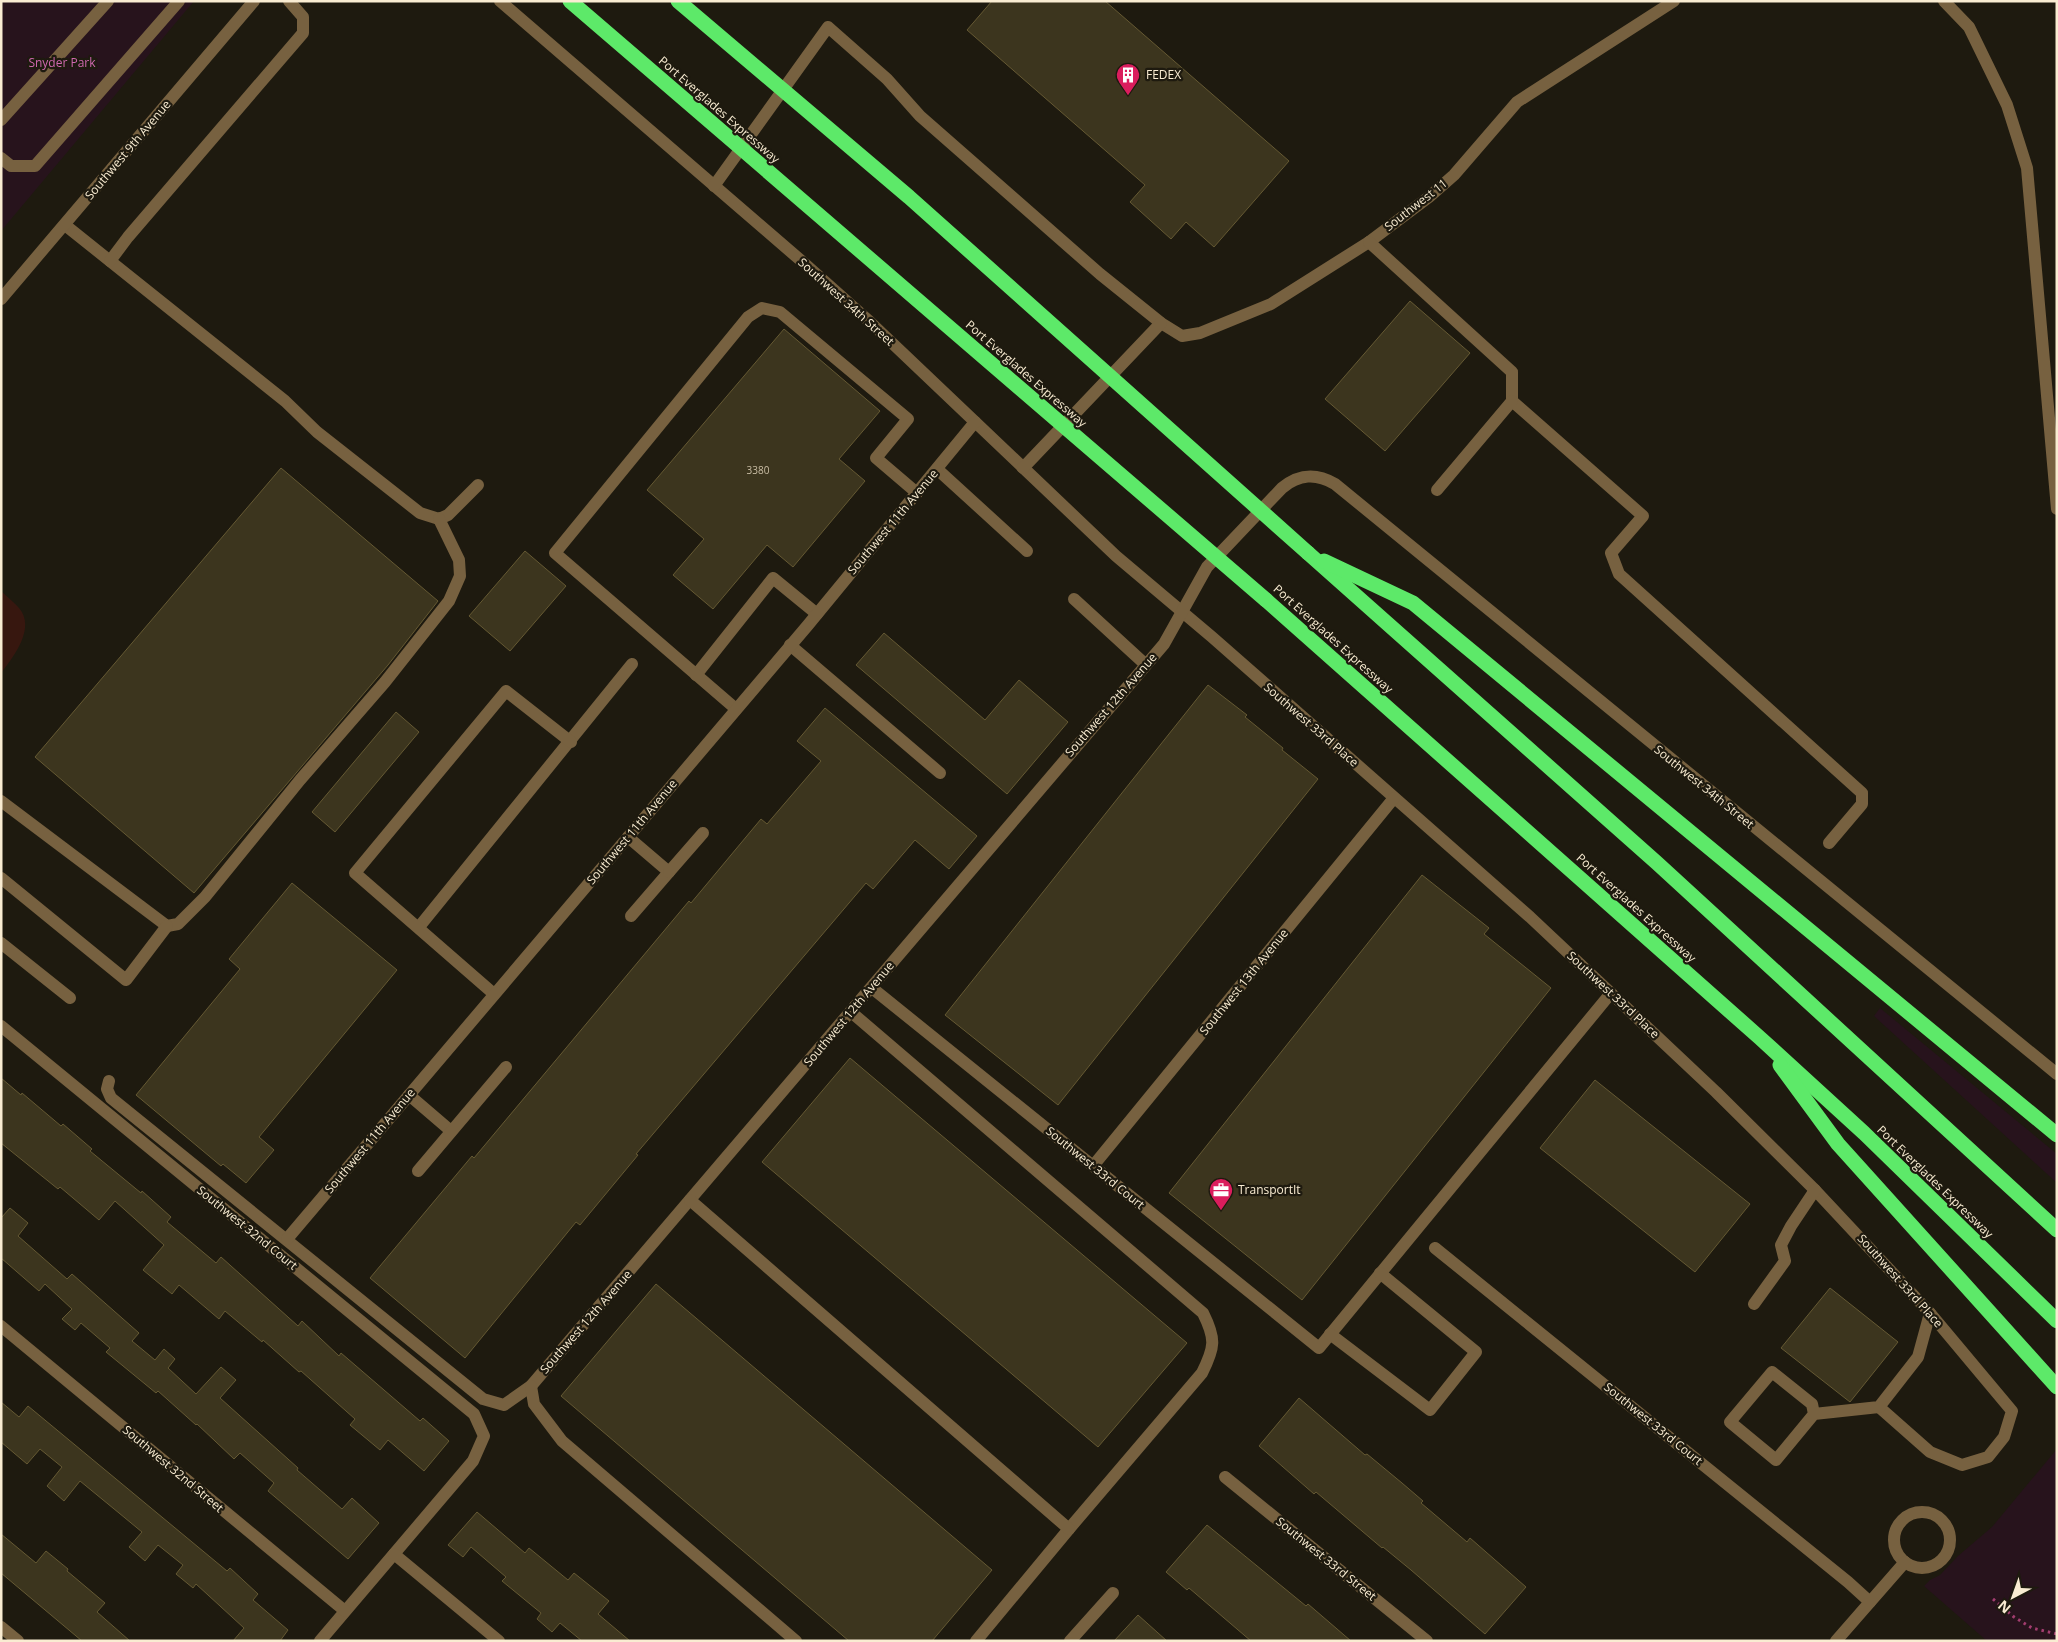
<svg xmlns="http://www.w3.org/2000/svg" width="2058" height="1642" font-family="'Open Sans',sans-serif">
<rect width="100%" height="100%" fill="#1e1a0f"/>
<g fill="#27131c">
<path d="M1,1H194L1,231Z"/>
<path d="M1880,1008L2057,1154V1183L1874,1016Z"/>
<path d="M2057,1449V1641H1987L1924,1586L1930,1580L1940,1575L1958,1556L1992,1527Z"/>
</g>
<path fill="#37170f" d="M1,591C7,597 14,602 19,608C36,628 14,656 1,673Z"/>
<g fill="#3c351e" stroke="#655933">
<path d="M992,1H1105L1289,161L1214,247L1186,222L1171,239L1130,202L1145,185L967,30Z"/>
<path d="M1410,301L1470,353L1385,451L1325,399Z"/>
<path d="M784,329L880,411L839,459L865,481L793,567L767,545L713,609L673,575L704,539L647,490Z"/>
<path d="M281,468L438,601L388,665L194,893L35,757Z"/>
<path d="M525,551L566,586L510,651L469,616Z"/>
<path d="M884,633L985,720L1019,680L1068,722L1007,794L856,665Z"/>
<path d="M1208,685L1247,715L1245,717L1283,748L1282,750L1318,779L1058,1105L945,1015Z"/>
<path d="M825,708L977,836L949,869L915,840L873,889L866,883L636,1154L638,1155L580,1225L576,1222L465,1358L370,1278L472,1156L474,1158L689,901L691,903L761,819L767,824L821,761L797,741Z"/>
<path d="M396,712L419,732L335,832L312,812Z"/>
<path d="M1422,875L1489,928L1484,934L1551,988L1302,1300L1169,1193Z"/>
<path d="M292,883L397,970L259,1137L274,1150L246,1183L223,1164L221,1166L136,1095L240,969L229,959Z"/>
<path d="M850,1058L1187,1343L1098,1447L762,1162Z"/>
<path d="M1,1078L21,1095L22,1093L61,1126L63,1124L92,1149L90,1151L141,1193L142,1191L171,1217L167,1222L216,1263L221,1257L298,1326L302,1321L339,1356L341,1353L420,1421L423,1418L449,1441L424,1471L388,1440L380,1450L350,1425L355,1419L301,1371L299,1372L263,1340L262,1342L225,1311L219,1319L179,1285L172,1294L143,1270L164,1245L115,1201L99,1220L60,1187L58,1189L1,1143Z"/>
<path d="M1595,1080L1750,1204L1695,1272L1540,1148Z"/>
<path d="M10,1208L28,1223L18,1236L67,1279L72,1274L139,1333L132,1341L155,1360L164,1349L175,1359L168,1368L196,1394L221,1367L236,1380L220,1398L298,1468L297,1470L342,1509L352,1498L379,1523L348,1559L268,1491L274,1483L240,1453L234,1459L197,1424L196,1425L158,1391L156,1393L106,1352L110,1348L81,1323L75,1330L62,1319L72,1309L45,1284L39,1291L1,1258V1218Z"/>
<path d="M656,1284L992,1570L932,1641H849L561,1396Z"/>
<path d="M1830,1288L1898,1342L1850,1402L1781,1348Z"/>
<path d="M1299,1398L1365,1455L1367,1454L1402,1483L1423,1501L1421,1503L1467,1542L1470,1538L1526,1587L1485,1634L1411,1570L1383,1547L1382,1548L1316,1492L1314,1494L1259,1446Z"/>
<path d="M1,1402L19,1417L28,1406L227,1571L230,1568L258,1594L253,1600L288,1630L280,1641H233L244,1628L196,1584L193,1588L176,1574L183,1565L158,1545L145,1561L129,1547L142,1532L119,1513L80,1481L64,1501L47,1486L62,1467L40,1449L27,1464L1,1442Z"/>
<path d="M477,1512L525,1553L529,1548L568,1580L574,1573L609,1601L598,1614L630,1641H582L560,1623L552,1632L537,1619L541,1613L502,1581L506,1577L471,1547L463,1557L448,1545Z"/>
<path d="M1207,1525L1306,1606L1308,1604L1351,1641H1251L1189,1588L1187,1590L1166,1572Z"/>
<path d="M1,1534L36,1563L46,1551L68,1569L67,1571L105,1603L97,1612L130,1641H82L1,1573Z"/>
<path d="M1138,1615L1167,1641H1114Z"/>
</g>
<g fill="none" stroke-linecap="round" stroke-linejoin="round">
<path stroke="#a23d6f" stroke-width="3" stroke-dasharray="2.5 4" stroke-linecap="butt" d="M1993,1599L2014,1617L2032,1628L2057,1634"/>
<g stroke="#776140" stroke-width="12">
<path d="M500,1L805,264L870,322L1116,556L1212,637L1530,917L1716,1092L1815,1190L1930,1313L2012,1411L2004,1437L1988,1457L1962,1465L1930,1452L1879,1407"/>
<path d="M1944,1L1969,27L2007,105L2027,168L2057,509"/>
<path d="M1,120L108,1"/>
<path d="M1,158L11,166H35L179,1"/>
<path d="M714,186L828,27L887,79L920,116L1100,274L1161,323L1182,336L1200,333L1271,304L1369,242L1429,197L1454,175L1517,102L1674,1"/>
<path d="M65,225L285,401L317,432L420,513L439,519L448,515L478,485"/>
<path d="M1369,242L1512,372V401L1643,516L1611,553L1619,574L1862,793V804L1829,843"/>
<path d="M110,261L128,237L303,33V17L289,1"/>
<path d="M1,299L254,1"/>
<path d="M1023,468L1161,323"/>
<path d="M937,469L1027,551"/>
<path d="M1437,490L1512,401"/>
<path d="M1074,599L1146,665"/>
<path d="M790,645L940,773"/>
<path d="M696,675L773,578L817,614"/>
<path d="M736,709L555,553L748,317L762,308L780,312L908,419L876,458L917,493"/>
<path d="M1,801L167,926L178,924L205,897L300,780L385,682L449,601L460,576L459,560L439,519"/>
<path d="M628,837L669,872L631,916"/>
<path d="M669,872L703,833"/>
<path d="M1,878L126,980L167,926"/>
<path d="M419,927L632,664"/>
<path d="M1,943L70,998"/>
<path d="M872,988L1319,1348L1611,993"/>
<path d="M494,994L355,873L506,691L571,742"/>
<path d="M851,1012L1203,1313C1216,1339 1215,1347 1202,1373L1069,1529L976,1641"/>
<path d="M1,1026L474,1414L484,1436L473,1461L320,1641"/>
<path d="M109,1081L107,1089L111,1098L483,1399L504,1405L531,1386L1164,644L1207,567L1282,488C1299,474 1316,473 1335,484L2057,1074"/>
<path d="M409,1095L451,1131"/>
<path d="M1093,1166L1394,798"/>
<path d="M418,1171L506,1067"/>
<path d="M690,1200L1069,1529"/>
<path d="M287,1239L808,625L975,422"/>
<path d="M1435,1248L1848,1582L1870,1602"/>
<path d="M1754,1304L1785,1261L1781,1245L1791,1226L1815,1190"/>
<path d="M1,1326L345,1611"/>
<path d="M1330,1334L1430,1410L1476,1352L1380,1273"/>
<path d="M531,1386L534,1404L562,1441L796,1641"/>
<path d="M1814,1414L1812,1404L1772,1372L1730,1422L1776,1460L1814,1414L1879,1407L1918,1357L1930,1313"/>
<path d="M1225,1477L1427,1641"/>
<circle cx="1922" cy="1540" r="28"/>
<path d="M394,1554L499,1641"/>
<path d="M1,1627L18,1641"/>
<path d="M1070,1641L1113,1593"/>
<path d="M1836,1641L1905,1562"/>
</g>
<g stroke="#5de969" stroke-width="15">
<path d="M1308,553L1657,863L2057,1230"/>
<path d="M1324,561L1413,603L2057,1135"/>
<path d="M1266,600L1760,1038L1864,1133L2057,1321"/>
<path d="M1780,1065L1838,1144L2057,1387"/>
</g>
<g stroke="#5de969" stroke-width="15">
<path d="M570,1L1266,600"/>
<path d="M678,1L909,197L1308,553"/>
</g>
</g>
<defs>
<g id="building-pin" transform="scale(1.25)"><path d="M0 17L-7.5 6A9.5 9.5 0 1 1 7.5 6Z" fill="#da1d5d" stroke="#1e1a0f"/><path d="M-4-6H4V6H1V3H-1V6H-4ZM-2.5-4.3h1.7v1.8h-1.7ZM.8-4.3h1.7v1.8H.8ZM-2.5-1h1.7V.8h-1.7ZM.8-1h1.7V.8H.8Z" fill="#fff"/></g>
<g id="office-pin" transform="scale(1.25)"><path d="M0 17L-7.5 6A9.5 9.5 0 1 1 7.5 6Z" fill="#da1d5d" stroke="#1e1a0f"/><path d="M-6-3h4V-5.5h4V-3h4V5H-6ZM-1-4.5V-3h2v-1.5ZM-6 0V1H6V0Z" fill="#fff"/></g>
</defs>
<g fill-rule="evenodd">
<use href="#building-pin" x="1128" y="75"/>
<use href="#office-pin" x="1221" y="1190"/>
</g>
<g text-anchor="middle" stroke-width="4.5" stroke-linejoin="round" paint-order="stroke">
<g font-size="10" fill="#cabea5">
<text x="758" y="474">3380</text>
</g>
<g font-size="12" fill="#cf68af" stroke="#1e1a0f">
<text x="62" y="67">Snyder Park</text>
</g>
<g font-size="12" fill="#f9ecd2" stroke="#1e1a0f" text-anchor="start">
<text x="1146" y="79">FEDEX</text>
<text x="1238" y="1194">TransportIt</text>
</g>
<g font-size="12" fill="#f9ecd2" stroke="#1e1a0f">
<text transform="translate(719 110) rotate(41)" y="4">Port Everglades Expressway</text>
<text transform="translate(128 150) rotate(-50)" y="4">Southwest 9th Avenue</text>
<text transform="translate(1416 205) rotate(-38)" y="4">Southwest 11</text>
<text transform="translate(846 302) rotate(42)" y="4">Southwest 34th Street</text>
<text transform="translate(1026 374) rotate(41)" y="4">Port Everglades Expressway</text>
<text transform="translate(893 522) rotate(-50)" y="4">Southwest 11th Avenue</text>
<text transform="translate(1333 639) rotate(42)" y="4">Port Everglades Expressway</text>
<text transform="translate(1111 705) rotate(-49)" y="4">Southwest 12th Avenue</text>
<text transform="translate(1311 725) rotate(41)" y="4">Southwest 33rd Place</text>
<text transform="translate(1704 787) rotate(39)" y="4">Southwest 34th Street</text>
<text transform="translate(632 832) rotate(-50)" y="4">Southwest 11th Avenue</text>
<text transform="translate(1636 908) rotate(42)" y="4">Port Everglades Expressway</text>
<text transform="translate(1244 982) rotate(-51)" y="4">Southwest 13th Avenue</text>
<text transform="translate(1613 995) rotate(43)" y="4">Southwest 33rd Place</text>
<text transform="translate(849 1014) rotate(-50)" y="4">Southwest 12th Avenue</text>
<text transform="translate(370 1141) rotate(-50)" y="4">Southwest 11th Avenue</text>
<text transform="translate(1095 1168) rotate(39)" y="4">Southwest 33rd Court</text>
<text transform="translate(1935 1182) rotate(44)" y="4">Port Everglades Expressway</text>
<text transform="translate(247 1228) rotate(39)" y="4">Southwest 32nd Court</text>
<text transform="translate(1900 1281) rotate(48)" y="4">Southwest 33rd Place</text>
<text transform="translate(586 1322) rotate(-49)" y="4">Southwest 12th Avenue</text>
<text transform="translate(1653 1424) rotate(39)" y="4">Southwest 33rd Court</text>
<text transform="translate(173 1469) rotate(40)" y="4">Southwest 32nd Street</text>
<text transform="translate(1326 1559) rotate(39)" y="4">Southwest 33rd Street</text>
</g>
</g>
<rect width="2058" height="1642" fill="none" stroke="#f9ecd2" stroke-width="5"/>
<g transform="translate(2013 1597) rotate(221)" stroke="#1e1a0f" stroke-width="4" paint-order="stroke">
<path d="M0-4L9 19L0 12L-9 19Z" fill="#f9ecd2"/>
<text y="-8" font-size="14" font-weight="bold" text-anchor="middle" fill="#f9ecd2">N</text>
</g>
</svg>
